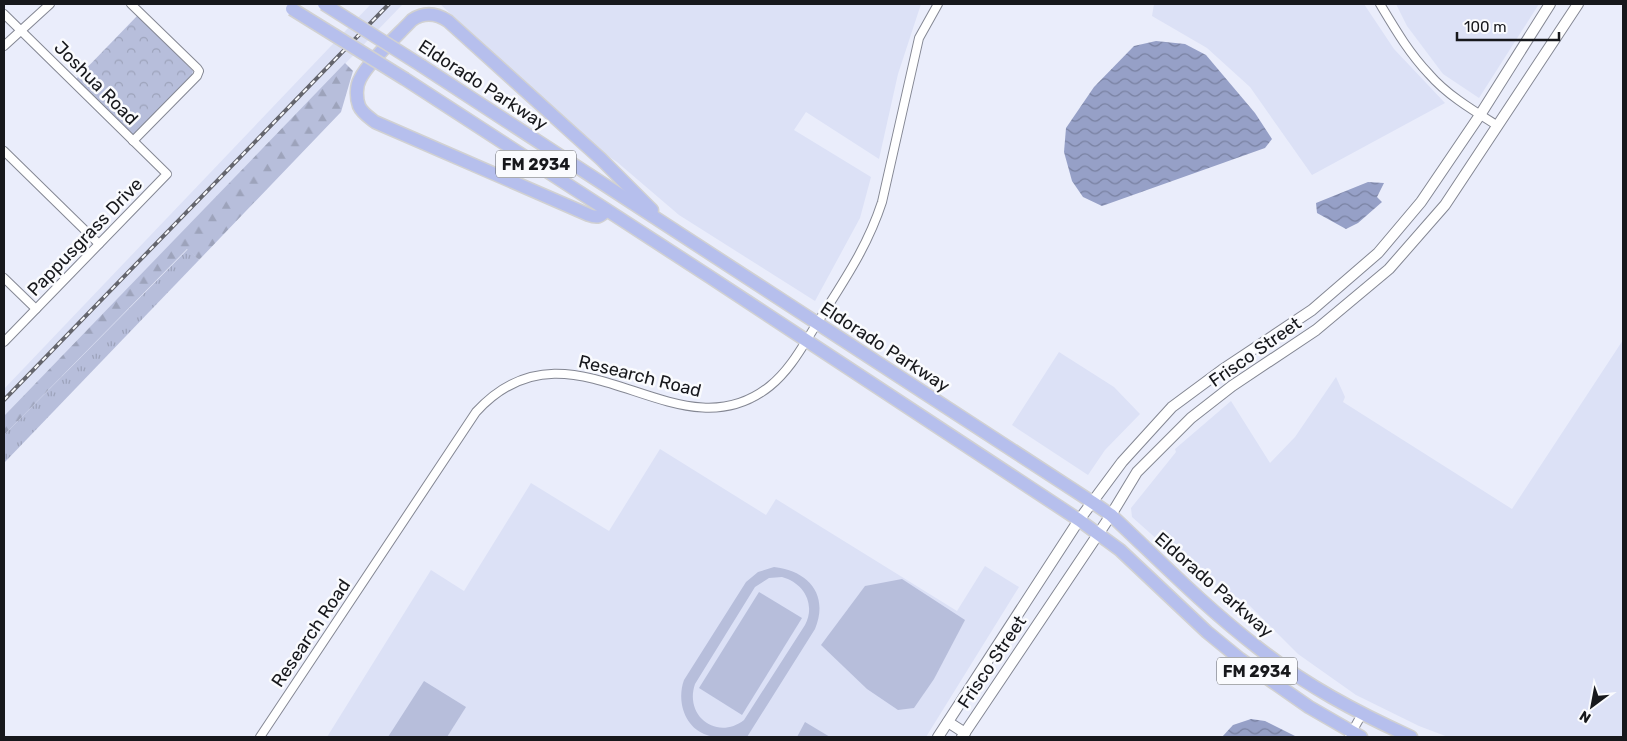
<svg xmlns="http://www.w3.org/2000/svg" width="1627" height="741" font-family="Rubik,sans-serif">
<defs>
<pattern id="grass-tufts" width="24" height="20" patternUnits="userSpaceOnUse" patternTransform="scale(1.25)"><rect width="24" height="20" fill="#b7bedb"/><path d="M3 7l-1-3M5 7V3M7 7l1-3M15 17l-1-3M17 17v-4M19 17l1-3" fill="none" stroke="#9da3bb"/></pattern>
<pattern id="forest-firs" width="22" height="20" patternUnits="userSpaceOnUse" patternTransform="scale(1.25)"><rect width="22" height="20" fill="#b7bedb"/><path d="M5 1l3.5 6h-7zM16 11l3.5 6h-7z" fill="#9da3bb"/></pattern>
<pattern id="park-crowns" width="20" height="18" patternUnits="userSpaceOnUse" patternTransform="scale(1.25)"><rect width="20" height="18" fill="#b7bedb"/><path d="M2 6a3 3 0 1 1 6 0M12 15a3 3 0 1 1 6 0" fill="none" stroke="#9da3bb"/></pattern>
<pattern id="water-waves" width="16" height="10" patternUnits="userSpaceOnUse" patternTransform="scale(1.25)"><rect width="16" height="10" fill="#96a0c7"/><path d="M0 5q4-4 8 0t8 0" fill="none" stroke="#7981a1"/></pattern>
</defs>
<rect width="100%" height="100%" fill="#eaedfb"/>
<g fill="#dce1f6">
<path d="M371,4H403L4,416V389Z"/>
<path d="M440,4H921L898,74L879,159L806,112L794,130L871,177L860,218L815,301L679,215L617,162L599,150Z"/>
<path d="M1154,4H1364L1394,49L1445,103L1312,175L1250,87L1207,48L1152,16Z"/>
<path d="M1396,4H1539L1479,98L1443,74L1407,26Z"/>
<path d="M1623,340V737H1448L1419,726L1356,695L1298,654L1247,603L1196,574L1132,517L1131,508L1176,452L1175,449L1231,401L1270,463L1295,437L1336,377L1345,397L1343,402L1512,509Z"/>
<path d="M1059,352L1114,387L1140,414L1105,450L1088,475L1012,425Z"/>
<path d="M660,449L766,515L776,499L957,611L985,566L1019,587L926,737H327L431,570L464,591L531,483L609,531Z"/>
</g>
<path fill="url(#grass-tufts)" d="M188,249L199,260L4,463V435Z"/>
<path fill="url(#forest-firs)" d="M345,63L353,71L341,112L199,260L187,249L4,435V416Z"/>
<path fill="url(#park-crowns)" d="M138,15L193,71L192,75L135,134H132L76,79Z"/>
<g fill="#b7bedb" fill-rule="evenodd">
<path d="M774,567C809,571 829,595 815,629L747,737C734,737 717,740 704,734C683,725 677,699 684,680L746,582L758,572ZM782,577C804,583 816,604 805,625L744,720C717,741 684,716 695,684L755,587L769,578Z"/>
<path d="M902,579L965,620L934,679L914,708L898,710L867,689L821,645L865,586Z"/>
<path d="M759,592L802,618L742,715L699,688Z"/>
<path d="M424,681L466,707L447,737H388Z"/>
<path d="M805,722L830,737H797Z"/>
</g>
<g fill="url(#water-waves)">
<path d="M1156,41L1185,44L1206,55L1255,113L1272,139L1265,148L1102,206L1083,197L1072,181L1064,152L1066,128L1094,87L1134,46Z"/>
<path d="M1368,182L1384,183L1377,197L1382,202L1358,223L1346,229L1317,213L1316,203Z"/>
<path d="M1251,719L1265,721L1297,737H1222L1233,725Z"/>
</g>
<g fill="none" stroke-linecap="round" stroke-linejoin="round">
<g stroke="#848793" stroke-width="10">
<g id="minor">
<path d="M131,4L197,68L199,71L197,76L133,141"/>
<path d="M1380,4C1395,29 1409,53 1429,74C1447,95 1474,111 1498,126"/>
<path d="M4,14L167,174L4,342"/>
<path d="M4,46L50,4"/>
<path d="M4,151L99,244"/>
<path d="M4,278L36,309"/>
<path d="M260,737L476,412C573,306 676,462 770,386C791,369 803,345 818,322C843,282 867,248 882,202L919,38L938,4"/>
<path d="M1349,737L1362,714"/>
</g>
</g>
<g stroke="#848793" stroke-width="12">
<g id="tertiary">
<path d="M948,722L965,733"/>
<path d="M938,737L1079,520L1122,462L1172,407L1222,370L1312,310L1378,253L1421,202L1480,115L1550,4"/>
<path d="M962,737L1111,515L1137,472L1191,418L1232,386L1316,330L1389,269L1445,205L1578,4"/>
</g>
</g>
<g stroke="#d1d1d2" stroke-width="15">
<g id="primary">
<path d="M422,66L1092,502L1111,515C1159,560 1205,607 1257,647C1305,685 1356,712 1411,737"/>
<path d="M405,79L710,277L1079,520L1120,550L1207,632L1240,659L1309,707L1361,737"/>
<path d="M606,210C601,217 597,218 589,215L375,122C370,118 362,113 359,106C356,98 356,86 360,79C368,62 398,35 412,20C424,12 436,13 448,21L601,159L652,210"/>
</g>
</g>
<use href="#minor" stroke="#fff" stroke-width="8"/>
<use href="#tertiary" stroke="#fff" stroke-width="10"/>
<use href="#primary" stroke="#b6bfed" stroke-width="12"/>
<g stroke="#64656d" stroke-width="4">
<path id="rail" d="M4,400L389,4"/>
</g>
<use href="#rail" stroke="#fafbfe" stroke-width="2" stroke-dasharray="5.5" stroke-linecap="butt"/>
<g stroke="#d1d1d2" stroke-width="15" stroke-linecap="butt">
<g id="primary-bridge">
<path d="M324,4L422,66"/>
<path d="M292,9L405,79"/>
</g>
</g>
<use href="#primary-bridge" stroke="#b6bfed" stroke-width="12"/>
</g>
<g text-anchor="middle" stroke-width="5" stroke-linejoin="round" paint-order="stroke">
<g fill="#fafbfe" stroke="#5b5c60" stroke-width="1">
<rect x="496" y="150.5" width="80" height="27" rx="4"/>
<rect x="1217" y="657.5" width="80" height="27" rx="4"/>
</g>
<g font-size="16" font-weight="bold" fill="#17181c">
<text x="536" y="170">FM 2934</text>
<text x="1257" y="677">FM 2934</text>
</g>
<g font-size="18" fill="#17181c" stroke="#fafbfe">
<text transform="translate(96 83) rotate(45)" y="6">Joshua Road</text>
<text transform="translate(483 85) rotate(33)" y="6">Eldorado Parkway</text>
<text transform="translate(85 237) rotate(-46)" y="6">Pappusgrass Drive</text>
<text transform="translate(885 347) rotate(33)" y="6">Eldorado Parkway</text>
<text transform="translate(1255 352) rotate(-35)" y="6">Frisco Street</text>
<text transform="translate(640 376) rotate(14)" y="6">Research Road</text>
<text transform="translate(1214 585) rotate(41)" y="6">Eldorado Parkway</text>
<text transform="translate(311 633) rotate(-56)" y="6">Research Road</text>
<text transform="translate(992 662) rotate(-56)" y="6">Frisco Street</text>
</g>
</g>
<rect width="1627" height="741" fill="none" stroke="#17181c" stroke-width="10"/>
<g transform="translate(1592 706) rotate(212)" stroke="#fafbfe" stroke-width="4" paint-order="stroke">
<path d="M0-4L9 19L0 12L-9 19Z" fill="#17181c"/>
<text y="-8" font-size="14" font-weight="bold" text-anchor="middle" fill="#17181c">N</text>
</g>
<path d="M1457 32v8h102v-8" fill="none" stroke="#17181c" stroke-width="2.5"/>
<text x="1464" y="32" font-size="15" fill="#17181c" stroke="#fafbfe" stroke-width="4" paint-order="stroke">100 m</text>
</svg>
